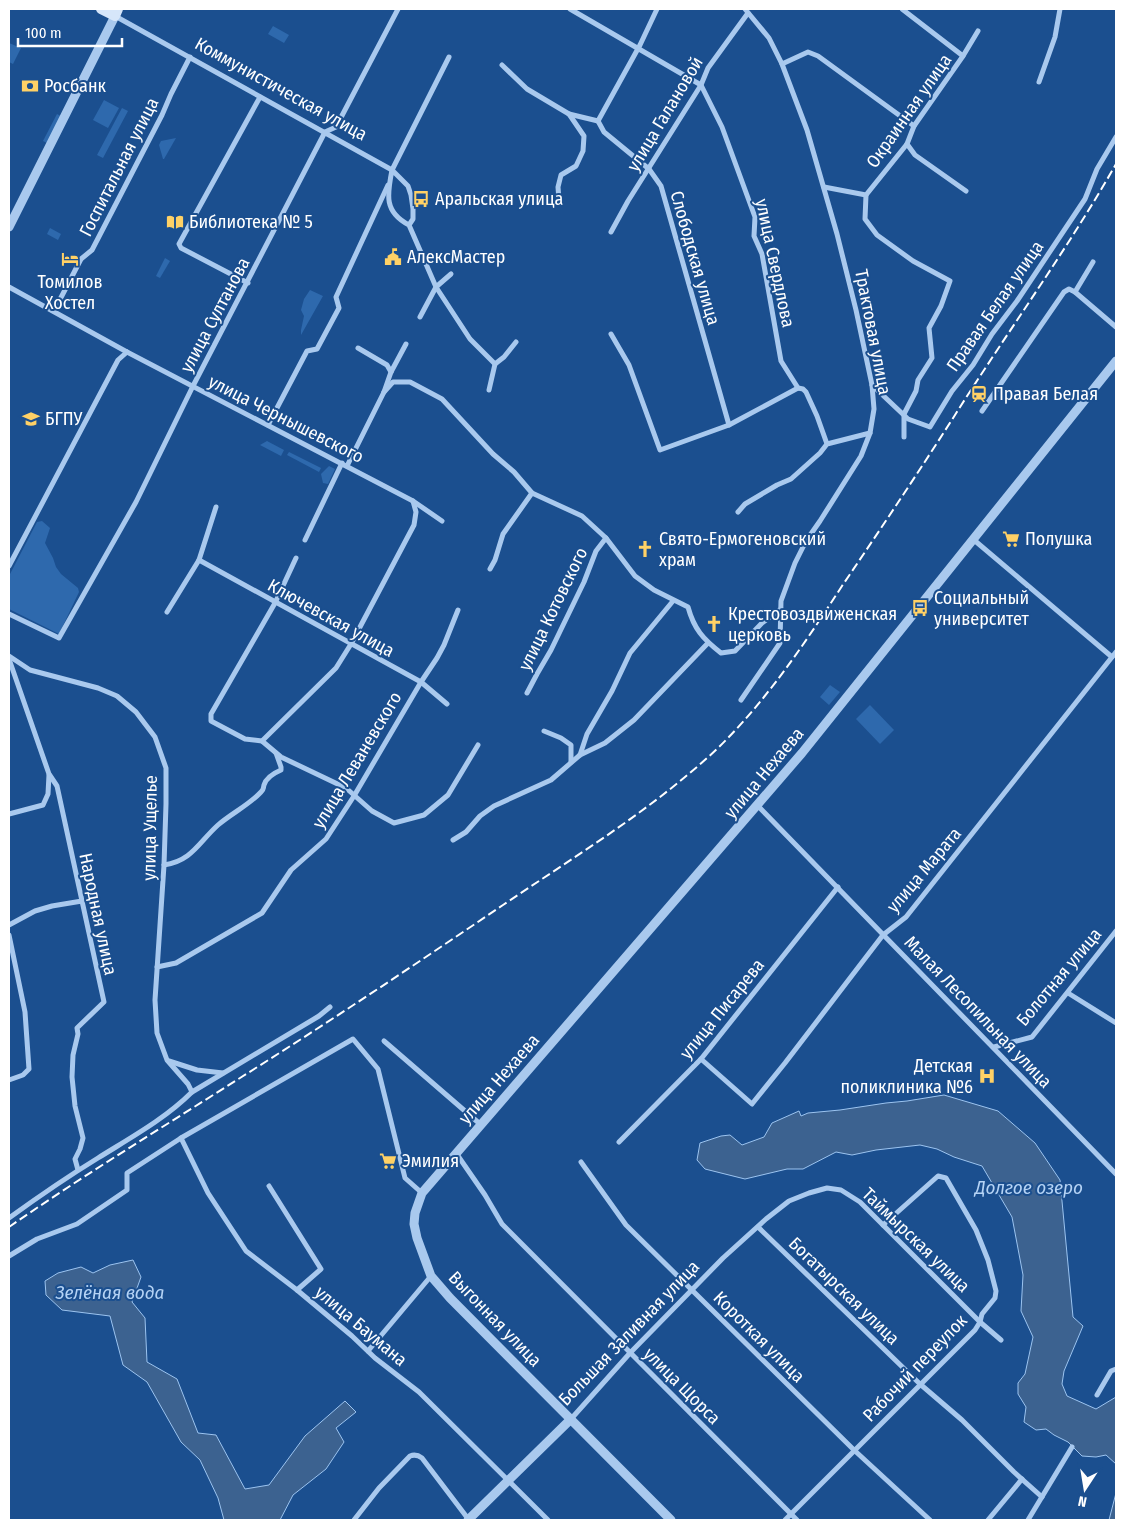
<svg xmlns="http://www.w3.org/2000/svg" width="1125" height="1529" font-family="'Fira Sans Condensed',sans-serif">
<rect width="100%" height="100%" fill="#1b4f8f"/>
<g fill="#2e69ad">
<path d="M273,26L289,35L284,43L268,34Z"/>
<path d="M9,43L21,48L13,64L9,62Z"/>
<path d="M104,100L119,108L108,128L93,120Z"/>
<path d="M122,108L128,111L103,158L97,155Z"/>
<path d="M57,114L61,116L47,143L43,141Z"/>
<path d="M176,138L164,159H163L159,145L161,141Z"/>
<path d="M50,228L61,234L58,240L47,234Z"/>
<path d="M165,258L170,261L160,278L156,276Z"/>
<path d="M310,290L323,296L301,335V330L304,316L301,310L304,299Z"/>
<path d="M267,441L284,450L281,456L260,445Z"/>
<path d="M289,452L321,468L319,472L287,455Z"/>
<path d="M329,466L335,469L328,484L323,483L321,474Z"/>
<path d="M42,521L50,528L45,543L53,558L56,567L61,574L78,588L79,592L59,634L9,609V576L37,522Z"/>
<path d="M830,685L840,692L829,705L820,697Z"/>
<path d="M870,705L894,730L880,744L856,719Z"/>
</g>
<g fill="#3c6290" stroke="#9cc4f0">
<path d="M944,1095L998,1111L1035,1143L1060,1180L1073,1317L1083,1326L1064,1371L1062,1384L1067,1396L1096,1409L1116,1397V1464L1106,1455L1096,1457L1082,1456L1068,1442L1054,1435L1046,1429L1036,1430L1024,1422L1026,1407L1018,1394V1383L1025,1374L1033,1337L1021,1311L1023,1275L1012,1217L982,1166L954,1157L937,1149L920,1145L876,1150L852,1155L836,1152L803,1169H787L745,1179L705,1169L697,1160L700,1143L721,1136L730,1135L742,1145L764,1137L772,1123L799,1111L801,1116L808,1113L840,1110L886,1103L907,1101Z"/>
<path d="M133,1260L141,1277L132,1302L145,1318L147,1362L177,1379L198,1433L216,1435L245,1489L269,1485L305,1436L345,1401L356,1412L336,1428L344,1442L326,1469L293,1495L280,1520H224L218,1498L200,1460L181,1442L147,1382L123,1365L110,1316L62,1310L46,1295L45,1281L58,1273L81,1267L93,1273L110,1265Z"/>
<path d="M1116,1493V1520H1109Z"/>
</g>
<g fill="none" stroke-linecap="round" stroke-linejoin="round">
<g stroke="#a9c9ee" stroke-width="5">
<path d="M570,9L701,85L722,127L755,217L754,236L762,254L781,361L798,388L803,389L806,392L817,416L827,444"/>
<path d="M902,9L963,56"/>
<path d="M115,16L392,170L449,57"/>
<path d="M782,64L808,52L818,56L914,126"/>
<path d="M502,65L527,89L569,114L584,136L583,151L576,166L561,175L558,187L559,200"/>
<path d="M1039,82L1055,37L1060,9"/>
<path d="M569,114L598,121L640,45L657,9"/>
<path d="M598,121L604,132L649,169L661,186L729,425"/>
<path d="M907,144L915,155L966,191"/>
<path d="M824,187L866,195L907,144L914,126L963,56L978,31"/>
<path d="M866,195L865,219L877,235L913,261L950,281L941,306L929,328L932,358L918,380L916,391L904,414V437"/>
<path d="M409,225L413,219V209L411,195L408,186L392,170C387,195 384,212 409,225L436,287L470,339L495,364"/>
<path d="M611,232L628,201L701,85L708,68L748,13"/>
<path d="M1093,262L1075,292L1116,327"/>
<path d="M248,283L181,248L179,244L260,97"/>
<path d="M9,287L127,352L413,501L442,521"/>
<path d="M54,311L81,259L92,250L162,115L171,94L190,57"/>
<path d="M420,317L436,287L451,274"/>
<path d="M611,334L629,365L660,450L729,425L798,388"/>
<path d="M358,348L387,365L391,372"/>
<path d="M872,385L908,419L930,427L952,391L973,365L992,334L1017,301L1085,199L1097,169L1116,137"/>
<path d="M489,390L495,364L504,357L516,342"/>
<path d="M384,392L393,382H410L442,399L493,454L514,472L532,493L582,516L606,538L635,576L654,590L688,607C694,629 703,639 721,653L735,651L762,623L781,609"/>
<path d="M982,411L1064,292L1069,289L1075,292"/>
<path d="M268,425L307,351L317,349L339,308L336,297L388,185"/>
<path d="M347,466L384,392L391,372L406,344"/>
<path d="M738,512L745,504L777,485L791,479L820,453L827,444L870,433"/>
<path d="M305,540L342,463"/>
<path d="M974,540L1112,657"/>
<path d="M296,558L275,603L211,714V721L245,739L262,741L281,757L346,788L372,811L394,823L424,815L448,795L478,745"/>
<path d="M199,560L421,682L447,704"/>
<path d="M9,566L118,360L127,352"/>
<path d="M490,569L495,560L503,534L532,493"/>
<path d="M167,612L199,560L216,507"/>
<path d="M9,614L59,638L136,502L193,386L325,132L336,127L398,9"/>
<path d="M9,656L30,670L98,688L117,696L136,712L155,737L166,768V804L164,865L155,1000L157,1033L167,1060L188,1084L192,1092C165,1119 130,1138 98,1158C67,1177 38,1197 9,1218"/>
<path d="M9,659L49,774L57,786L104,1002L77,1028L78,1034L73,1055L72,1077L75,1106L83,1138L80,1149L75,1159L78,1170"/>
<path d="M527,693L537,674L551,650L584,582L596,551L606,538"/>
<path d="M741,700L780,643L781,601L795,563L806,541L820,521L861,456L870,433L874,409L872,385L856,310L837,234L807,130L782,64L769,38L745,9"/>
<path d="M544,731L561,738L571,745V762"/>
<path d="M262,741L336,668L351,644L414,525L416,512L413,501"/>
<path d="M580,755L605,743L634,720L708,643"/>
<path d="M758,806L1116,1174"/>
<path d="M9,814L43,805L48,794L49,775"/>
<path d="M453,840L466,832L480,816L494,806L551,780L580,755L587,734L612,691L630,653L673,601"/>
<path d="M164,865C192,861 199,842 218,825C232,813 249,805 261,792C264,789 263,789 264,785C266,778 274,773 281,770V767L276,753"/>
<path d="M9,925L35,911L52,906L82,901"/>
<path d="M9,935L25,1012L29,1069L23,1075L9,1080"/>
<path d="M157,967L176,963L262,913L291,870L326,839L354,796L421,682L437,658L444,645L458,610"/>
<path d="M1068,993L1116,1023"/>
<path d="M384,1041L480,1124"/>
<path d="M994,1047L1032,1037L1116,931"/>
<path d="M701,1059L752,1104L785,1063L883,935L906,917L1116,652"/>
<path d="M169,1061L197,1070L223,1073"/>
<path d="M192,1092L319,1016L330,1007"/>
<path d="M181,1138L208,1193L246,1251L297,1290L352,1336L375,1358L419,1392L548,1520"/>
<path d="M619,1142L701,1059L838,887"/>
<path d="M456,1153L485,1195L502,1224L797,1520"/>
<path d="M581,1162L626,1225L854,1450L930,1520"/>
<path d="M269,1186L321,1269L297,1290"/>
<path d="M758,1227L920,1384L962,1420L1014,1472L1042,1497"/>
<path d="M9,1256L37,1239L77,1224L127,1190V1173L181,1138L353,1039L378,1069L405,1178L422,1193"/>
<path d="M368,1351L431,1276"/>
<path d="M1097,1395L1111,1371L1116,1369"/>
<path d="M571,1419L630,1353L723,1258L766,1219L789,1201L809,1193L827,1188L841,1190L860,1202L980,1322L1001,1340"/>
<path d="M354,1520L379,1488L410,1456C415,1454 418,1455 422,1458L469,1520"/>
<path d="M785,1520L975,1330L980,1322L982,1314L995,1298L996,1291L988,1260L976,1230L946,1178L938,1176L883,1225"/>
<path d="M988,1520L1022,1479"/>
<path d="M1028,1520L1072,1447"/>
</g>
<g stroke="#a9c9ee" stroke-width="9">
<path d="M9,227L115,16"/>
<path d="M468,1520L571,1419"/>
<path d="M671,1520L450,1298L431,1276L417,1238L414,1224L415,1213L422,1193L802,753L1116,361"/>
</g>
<path stroke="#d6e6fa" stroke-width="10" d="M101,9L115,16L118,9"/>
<path stroke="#fff" stroke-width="2" stroke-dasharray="9 4" stroke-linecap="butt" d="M9,1227C84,1175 163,1127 240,1078C329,1022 416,964 503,905C577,855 653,809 718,748C767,700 805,643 842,586C880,530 918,473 955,415C1008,331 1067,250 1116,164"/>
</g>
<defs>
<g id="bank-bare" transform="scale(1.35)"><path d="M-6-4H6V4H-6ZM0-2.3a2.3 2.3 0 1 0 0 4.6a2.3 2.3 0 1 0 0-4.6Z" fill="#ffd166" stroke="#1b4f8f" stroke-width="2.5" paint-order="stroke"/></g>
<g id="bus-bare" transform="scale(1.35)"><path d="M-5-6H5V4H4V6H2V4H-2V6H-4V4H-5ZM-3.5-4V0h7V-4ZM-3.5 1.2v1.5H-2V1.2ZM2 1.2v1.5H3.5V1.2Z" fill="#ffd166" stroke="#1b4f8f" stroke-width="2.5" paint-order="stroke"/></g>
<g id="library-bare" transform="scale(1.35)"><path d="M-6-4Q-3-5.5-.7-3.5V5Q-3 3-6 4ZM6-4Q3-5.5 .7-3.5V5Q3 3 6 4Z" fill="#ffd166" stroke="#1b4f8f" stroke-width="2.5" paint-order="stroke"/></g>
<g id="civic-bare" transform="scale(1.35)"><path d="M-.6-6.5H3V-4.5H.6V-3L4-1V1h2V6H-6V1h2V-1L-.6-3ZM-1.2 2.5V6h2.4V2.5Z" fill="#ffd166" stroke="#1b4f8f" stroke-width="2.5" paint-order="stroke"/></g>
<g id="hotel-bare" transform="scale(1.35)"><path d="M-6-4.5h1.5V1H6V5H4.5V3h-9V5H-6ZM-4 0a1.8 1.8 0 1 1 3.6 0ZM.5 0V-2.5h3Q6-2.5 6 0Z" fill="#ffd166" stroke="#1b4f8f" stroke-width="2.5" paint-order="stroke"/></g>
<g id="station-bare" transform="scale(1.35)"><path d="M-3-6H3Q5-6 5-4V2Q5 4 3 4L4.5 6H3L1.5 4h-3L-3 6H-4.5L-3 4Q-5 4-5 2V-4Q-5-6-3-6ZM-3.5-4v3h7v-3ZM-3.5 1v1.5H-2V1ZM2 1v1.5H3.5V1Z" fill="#ffd166" stroke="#1b4f8f" stroke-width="2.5" paint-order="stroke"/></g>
<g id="university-bare" transform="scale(1.35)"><path d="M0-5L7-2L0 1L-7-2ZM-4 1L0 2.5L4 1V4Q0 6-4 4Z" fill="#ffd166" stroke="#1b4f8f" stroke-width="2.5" paint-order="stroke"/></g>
<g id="supermarket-bare" transform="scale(1.35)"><path d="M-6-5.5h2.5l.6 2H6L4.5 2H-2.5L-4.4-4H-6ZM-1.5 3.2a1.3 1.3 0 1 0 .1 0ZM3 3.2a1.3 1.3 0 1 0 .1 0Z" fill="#ffd166" stroke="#1b4f8f" stroke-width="2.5" paint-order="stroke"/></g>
<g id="church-bare" transform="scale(1.35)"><path d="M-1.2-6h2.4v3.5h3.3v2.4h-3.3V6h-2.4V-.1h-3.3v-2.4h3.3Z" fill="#ffd166" stroke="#1b4f8f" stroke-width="2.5" paint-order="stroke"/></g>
<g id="hospital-bare" transform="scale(1.35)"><path d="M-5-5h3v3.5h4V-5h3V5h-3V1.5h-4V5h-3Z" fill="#ffd166" stroke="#1b4f8f" stroke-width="2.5" paint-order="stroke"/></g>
</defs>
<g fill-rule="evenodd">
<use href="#bank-bare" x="30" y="86"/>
<use href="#bus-bare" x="421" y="199"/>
<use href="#library-bare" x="175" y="222"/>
<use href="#civic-bare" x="393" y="257"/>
<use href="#hotel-bare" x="70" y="259"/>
<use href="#station-bare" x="979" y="394"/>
<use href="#university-bare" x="31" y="419"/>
<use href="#supermarket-bare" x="1011" y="539"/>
<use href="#church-bare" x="645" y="549"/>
<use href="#bus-bare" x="920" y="608"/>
<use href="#church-bare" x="714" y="624"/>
<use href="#hospital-bare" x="987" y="1076"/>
<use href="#supermarket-bare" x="388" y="1161"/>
</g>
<g text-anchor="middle" stroke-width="4" stroke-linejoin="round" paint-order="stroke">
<g font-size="18" fill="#fff" stroke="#1b4f8f" text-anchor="start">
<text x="44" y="92">Росбанк</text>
<text x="435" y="205">Аральская улица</text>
<text x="189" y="228">Библиотека № 5</text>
<text x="407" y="263">АлексМастер</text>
<text x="70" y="288" text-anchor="middle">Томилов<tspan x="70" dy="21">Хостел</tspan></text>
<text x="993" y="400">Правая Белая</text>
<text x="45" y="425">БГПУ</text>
<text x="659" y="545">Свято-Ермогеновский<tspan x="659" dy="21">храм</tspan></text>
<text x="1025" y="545">Полушка</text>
<text x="934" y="604">Социальный<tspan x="934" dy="21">университет</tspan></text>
<text x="728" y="620">Крестовоздвиженская<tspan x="728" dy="21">церковь</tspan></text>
<text x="973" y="1072" text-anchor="end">Детская<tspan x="973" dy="21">поликлиника №6</tspan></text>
<text x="402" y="1167">Эмилия</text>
</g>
<g font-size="18" fill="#fff" stroke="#1b4f8f">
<text transform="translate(281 89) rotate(29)" y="6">Коммунистическая улица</text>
<text transform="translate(909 111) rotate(-55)" y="6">Окраинная улица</text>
<text transform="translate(665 114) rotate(-59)" y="6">улица Галановой</text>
<text transform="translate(119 167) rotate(-63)" y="6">Госпитальная улица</text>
<text transform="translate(695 258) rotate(74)" y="6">Слободская улица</text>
<text transform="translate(775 263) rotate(78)" y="6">улица Свердлова</text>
<text transform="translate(995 306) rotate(-55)" y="6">Правая Белая улица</text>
<text transform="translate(215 315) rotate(-62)" y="6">улица Султанова</text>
<text transform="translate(873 332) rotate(79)" y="6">Трактовая улица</text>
<text transform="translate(286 419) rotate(27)" y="6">улица Чернышевского</text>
<text transform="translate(553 609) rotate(-64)" y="6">улица Котовского</text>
<text transform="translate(331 618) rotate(29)" y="6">Ключевская улица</text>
<text transform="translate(357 760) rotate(-59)" y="6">улица Леваневского</text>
<text transform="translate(764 773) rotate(-50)" y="6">улица Нехаева</text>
<text transform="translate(150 828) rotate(-89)" y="6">улица Ущелье</text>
<text transform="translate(924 870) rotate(-50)" y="6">улица Марата</text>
<text transform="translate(98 914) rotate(78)" y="6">Народная улица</text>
<text transform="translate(1059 977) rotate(-50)" y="6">Болотная улица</text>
<text transform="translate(722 1009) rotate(-51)" y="6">улица Писарева</text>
<text transform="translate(978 1012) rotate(46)" y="6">Малая Лесопильная улица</text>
<text transform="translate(499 1079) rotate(-49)" y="6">улица Нехаева</text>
<text transform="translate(916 1240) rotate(44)" y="6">Таймырская улица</text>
<text transform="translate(844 1291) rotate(44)" y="6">Богатырская улица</text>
<text transform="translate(495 1319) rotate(46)" y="6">Выгонная улица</text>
<text transform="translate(361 1326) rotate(40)" y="6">улица Баумана</text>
<text transform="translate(629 1333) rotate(-46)" y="6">Большая Заливная улица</text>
<text transform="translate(759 1337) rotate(45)" y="6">Короткая улица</text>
<text transform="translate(915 1368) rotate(-46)" y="6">Рабочий переулок</text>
<text transform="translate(682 1386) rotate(45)" y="6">улица Щорса</text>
</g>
<g font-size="19" font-style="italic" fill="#b5d3f5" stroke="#1b4f8f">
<text x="1029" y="1194">Долгое озеро</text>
<text x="110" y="1299">Зелёная вода</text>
</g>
</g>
<rect width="1125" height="1529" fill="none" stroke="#ffffff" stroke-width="20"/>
<g transform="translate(1085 1489) rotate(192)" stroke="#1b4f8f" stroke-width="4" paint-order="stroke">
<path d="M0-4L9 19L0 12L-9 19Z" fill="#ffffff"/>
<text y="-8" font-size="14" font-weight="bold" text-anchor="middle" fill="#ffffff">N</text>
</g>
<path d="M18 38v8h104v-8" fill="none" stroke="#ffffff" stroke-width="2.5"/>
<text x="25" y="38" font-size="15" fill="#ffffff" stroke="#1b4f8f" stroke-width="4" paint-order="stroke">100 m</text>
</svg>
